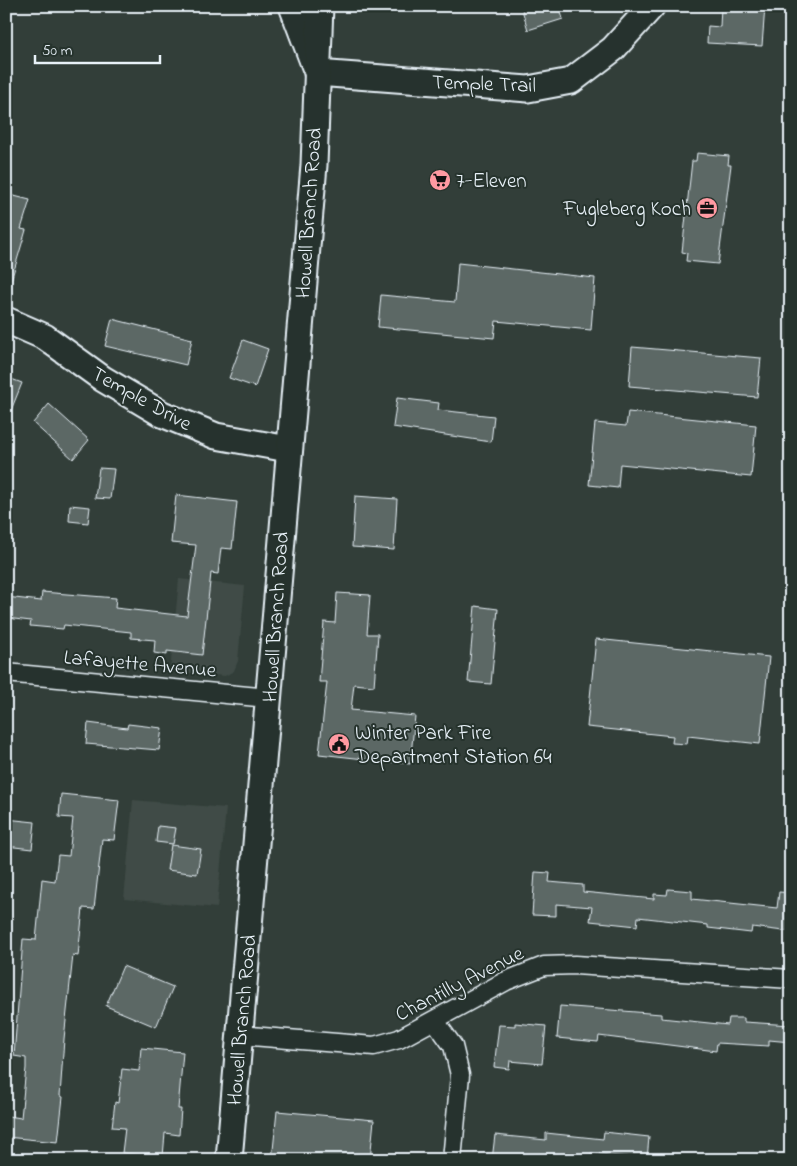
<svg xmlns="http://www.w3.org/2000/svg" width="797" height="1166" font-family="'Indie Flower',sans-serif">
<rect width="100%" height="100%" fill="#323e39"/>
<filter id="ink" filterUnits="userSpaceOnUse"><feTurbulence type="fractalNoise" baseFrequency=".02" numOctaves="2"/><feDisplacementMap in="SourceGraphic" scale="10" xChannelSelector="R" yChannelSelector="G"/><feConvolveMatrix kernelMatrix="1 2 1 2 8 2 1 2 1" color-interpolation-filters="sRGB"/></filter>
<g filter="url(#ink)">
<g fill="#3f4b46">
<path d="M179,579L245,586L238,661L234,671L225,676L170,671Z"/>
<path d="M133,800L226,808L217,908L124,899Z"/>
</g>
<g fill="#5c6865" stroke="#e8f1f8">
<path d="M521,6H559L563,19L528,30Z"/>
<path d="M721,6H765L762,46L707,43L708,26L720,27Z"/>
<path d="M697,153L729,156L728,165H731L718,264L686,261L687,253L682,252L692,161H696Z"/>
<path d="M6,194L30,200L21,229L26,230L10,284L6,283Z"/>
<path d="M458,263L595,278L591,330L496,321L494,338L378,327L381,295L455,302Z"/>
<path d="M112,319L192,339L186,365L105,346Z"/>
<path d="M243,340L268,349L255,387L229,378Z"/>
<path d="M632,347L761,358L757,397L629,386Z"/>
<path d="M6,377L22,383L7,420H6Z"/>
<path d="M397,398L439,403L438,410L494,416L491,442L393,427Z"/>
<path d="M49,404L89,440L73,459L33,423Z"/>
<path d="M628,412L756,425L751,477L620,464L618,488L589,485L595,423L626,426Z"/>
<path d="M99,468L114,469L110,499L95,498Z"/>
<path d="M176,495L237,502L232,549L221,548L218,574L211,573L202,655L167,651V655L154,653L155,640L131,638V632L64,625L63,629L30,626L31,621L6,618V597L41,601L42,592L116,598L115,608L187,616L196,545L171,543Z"/>
<path d="M355,496L397,499L394,550L352,547Z"/>
<path d="M70,505L90,507L88,523L69,521Z"/>
<path d="M337,593L370,595L367,634H378L374,686L354,684L351,710L415,716L410,764L319,754L327,682H319L324,622L335,623Z"/>
<path d="M475,606L498,609L491,684L468,682Z"/>
<path d="M596,639L769,657L760,744L688,736L687,744L672,743L673,736L587,727Z"/>
<path d="M88,723L127,728L128,724L162,728L159,750L86,744Z"/>
<path d="M61,794L119,800L114,840L102,839L94,909L83,908L78,956L73,955L64,1039L60,1096L63,1097L58,1142L6,1137V1128L8,1116L21,1118L26,1068V1058L14,1056L23,939L36,940L42,879L55,881L58,855L69,856L73,818L59,817Z"/>
<path d="M6,819L35,822L32,849L6,846Z"/>
<path d="M158,826L176,828L173,844L156,842Z"/>
<path d="M171,845L201,849L197,874L167,870Z"/>
<path d="M535,872L550,873L549,882L583,885V892L654,899V894L667,895L668,889L692,891V899L777,908L779,892L791,893V932L752,927L751,933L708,928V925L638,917L637,926L590,921L592,907L556,904V916L532,915Z"/>
<path d="M123,966L173,987L156,1027L106,1006Z"/>
<path d="M560,1006L661,1014V1018L728,1025L729,1018H744V1022L791,1025V1042L769,1040V1046L717,1043L716,1051L599,1036L598,1042L557,1038Z"/>
<path d="M515,1023L546,1026L542,1064L510,1061L509,1069L494,1067L499,1025L515,1026Z"/>
<path d="M141,1048L183,1052L178,1109H181L179,1135L165,1133L163,1157L122,1153L125,1128L112,1127L115,1102L118,1103L122,1069L139,1071Z"/>
<path d="M277,1111L374,1120L370,1160H272Z"/>
<path d="M604,1132L649,1137L647,1160H627L628,1157L591,1153L590,1160H492L495,1135L546,1140V1133L603,1139Z"/>
</g>
<g fill="none" stroke-linecap="round" stroke-linejoin="round">
<g stroke="#e8f1f8" stroke-width="21">
<g id="street">
<path d="M6,673L269,698"/>
<path d="M435,1021L453,1046L460,1075L452,1160"/>
<path d="M239,1035L374,1046L399,1039L506,981L544,966L575,965L791,979"/>
</g>
</g>
<g stroke="#e8f1f8" stroke-width="29">
<g id="secondary">
<path d="M292,6L315,67"/>
<path d="M317,73L528,89L571,81L613,49L652,6"/>
<path d="M6,320L45,337L103,379L162,414L216,436L288,449"/>
<path d="M229,1160L314,165L320,6"/>
</g>
</g>
<use href="#street" stroke="#26332d" stroke-width="18"/>
<use href="#secondary" stroke="#26332d" stroke-width="25"/>
</g>
</g>
<defs>
<g id="supermarket-disc" transform="scale(1.125)"><circle r="9.5" fill="#ff9aa2" stroke="#26332d"/><path d="M-6-5.5h2.5l.6 2H6L4.5 2H-2.5L-4.4-4H-6ZM-1.5 3.2a1.3 1.3 0 1 0 .1 0ZM3 3.2a1.3 1.3 0 1 0 .1 0Z" fill="#111"/></g>
<g id="office-disc" transform="scale(1.125)"><circle r="9.5" fill="#ff9aa2" stroke="#26332d"/><path d="M-6-3h4V-5.5h4V-3h4V5H-6ZM-1-4.5V-3h2v-1.5ZM-6 0V1H6V0Z" fill="#111"/></g>
<g id="civic-disc" transform="scale(1.125)"><circle r="9.5" fill="#ff9aa2" stroke="#26332d"/><path d="M-.6-6.5H3V-4.5H.6V-3L4-1V1h2V6H-6V1h2V-1L-.6-3ZM-1.2 2.5V6h2.4V2.5Z" fill="#111"/></g>
</defs>
<g fill-rule="evenodd">
<use href="#supermarket-disc" x="440" y="180"/>
<use href="#office-disc" x="707" y="208"/>
<use href="#civic-disc" x="339" y="744"/>
</g>
<g text-anchor="middle" stroke-width="4" stroke-linejoin="round" paint-order="stroke">
<g font-size="21" fill="#e8f1f8" stroke="#26332d">
<text transform="translate(484 83) rotate(2)" y="7">Temple Trail</text>
<text transform="translate(308 213) rotate(-86)" y="7">Howell Branch Road</text>
<text transform="translate(142 398) rotate(29)" y="7">Temple Drive</text>
<text transform="translate(275 617) rotate(-86)" y="7">Howell Branch Road</text>
<text transform="translate(140 663) rotate(5)" y="7">Lafayette Avenue</text>
<text transform="translate(459 983) rotate(-27)" y="7">Chantilly Avenue</text>
<text transform="translate(241 1020) rotate(-85)" y="7">Howell Branch Road</text>
</g>
<g font-size="21" fill="#e8f1f8" stroke="#26332d" text-anchor="start">
<text x="456" y="187">7-Eleven</text>
<text x="691" y="215" text-anchor="end">Fugleberg Koch</text>
<text x="355" y="739">Winter Park Fire<tspan x="355" dy="24">Department Station 64</tspan></text>
</g>
</g>
<rect width="797" height="1166" fill="none" stroke="#26332d" stroke-width="25"/>
<rect x="12" y="12" width="772" height="1141" fill="none" stroke="#e8f1f8" stroke-width="2" filter="url(#ink)"/>
<path d="M35 55v8h125v-8" fill="none" stroke="#e8f1f8" stroke-width="2.5"/>
<text x="42" y="55" font-size="15" fill="#e8f1f8" stroke="#26332d" stroke-width="4" paint-order="stroke">50 m</text>
</svg>
